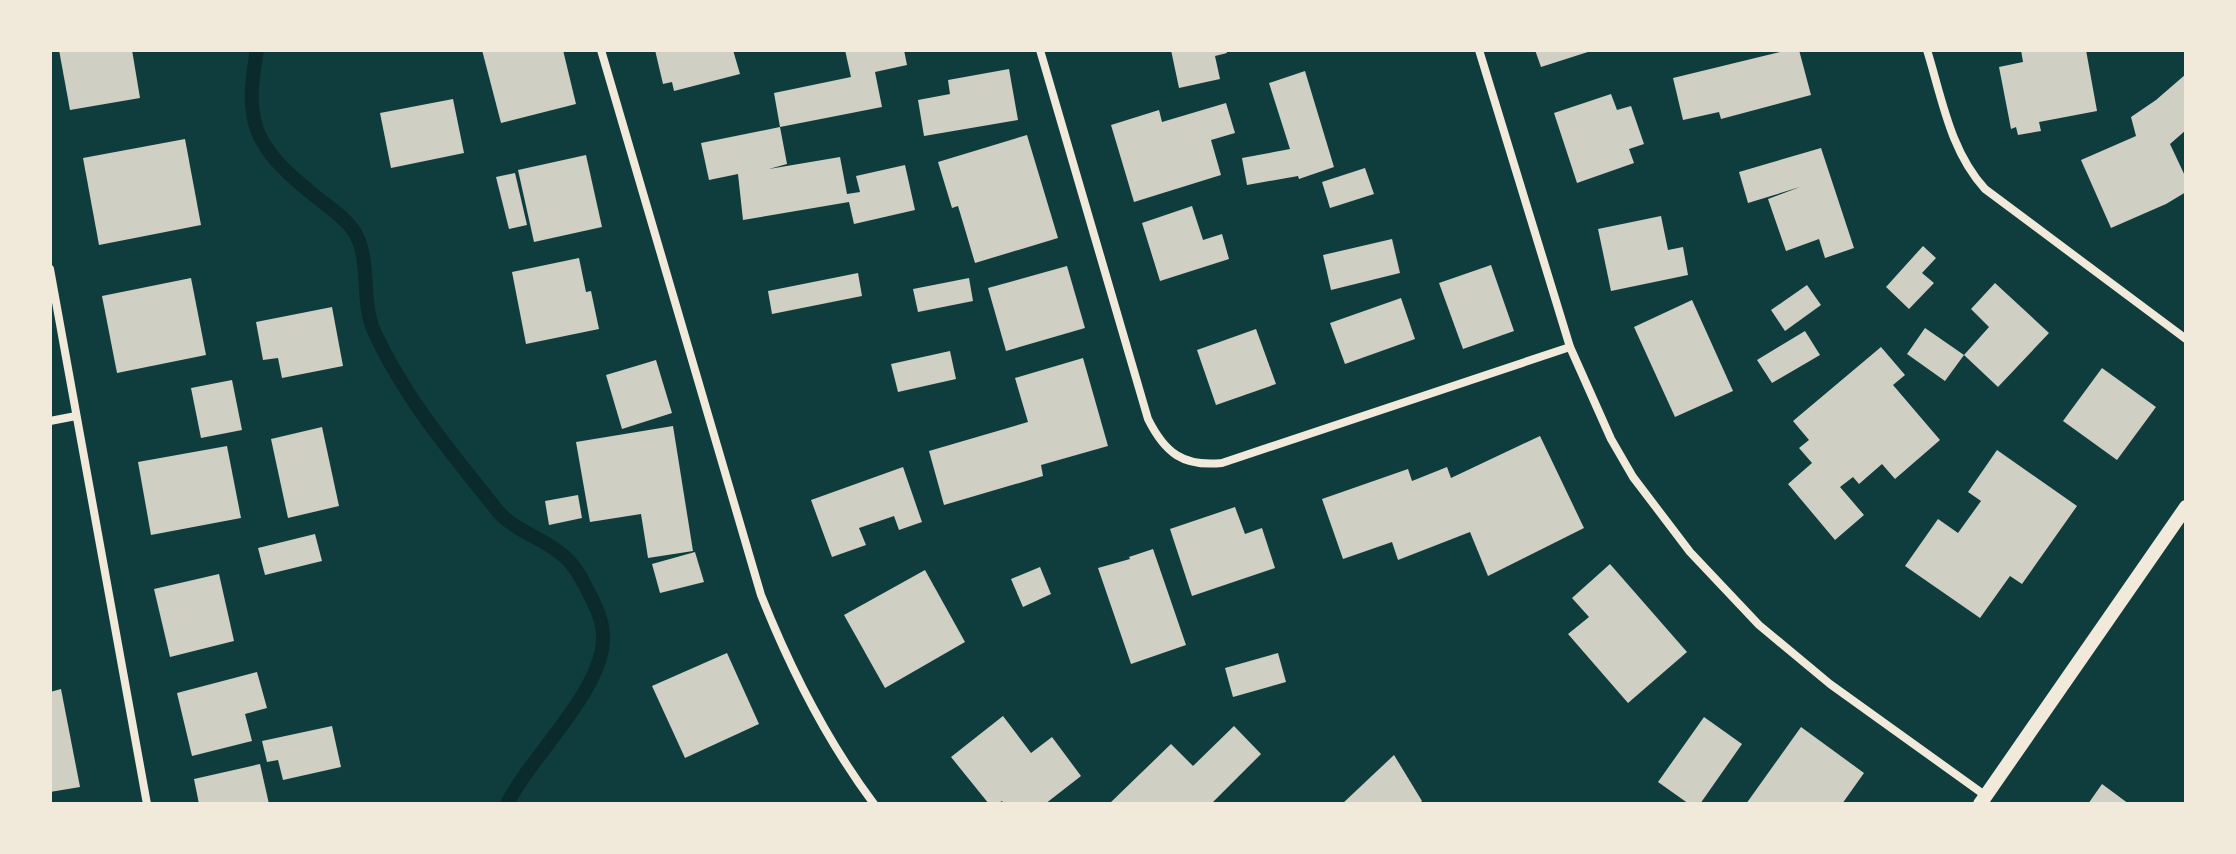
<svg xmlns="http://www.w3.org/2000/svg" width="2236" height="854" font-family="'PT Sans',sans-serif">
<rect width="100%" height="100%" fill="#0f3d3e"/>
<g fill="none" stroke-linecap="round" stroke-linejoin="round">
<path stroke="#0a2a2b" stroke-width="14" d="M257,50C244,121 253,145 309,191C325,205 342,214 354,231C372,260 360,300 374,331C404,397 452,454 497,510C516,533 546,538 566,558C576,567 583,581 589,593C595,605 602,619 603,633C607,688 530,756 507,804"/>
</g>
<g fill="#cfcfc3">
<path d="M59,50H132L140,98L70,110Z"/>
<path d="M482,50H563L576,104L501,123Z"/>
<path d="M655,50H733L740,74L674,91L672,82L663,84Z"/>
<path d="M845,50H904L907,65L875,72L882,107L780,127L774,93L851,77Z"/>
<path d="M1171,50H1226L1227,53L1215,56L1220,79L1179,88Z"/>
<path d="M1535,50H1591V51L1541,67Z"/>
<path d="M1788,50H1799L1811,95L1721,119L1719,112L1683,120L1673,78Z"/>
<path d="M2021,50H2086L2097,111L2039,122L2041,131L2018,135L2016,127L2011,129L1999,67L2023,62Z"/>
<path d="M1009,69L1018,120L924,136L918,100L950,94L948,80Z"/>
<path d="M1305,71L1334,167L1299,179L1298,176L1247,185L1242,158L1290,149L1269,83Z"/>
<path d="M2186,74V130L2170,144L2186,178V192L2166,204L2111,228L2081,160L2136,136L2131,117L2156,100Z"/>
<path d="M1611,94L1617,110L1631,106L1644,144L1629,149L1634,163L1577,183L1554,113Z"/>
<path d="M453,99L464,153L391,168L380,113Z"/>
<path d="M1226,103L1235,133L1211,140L1221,175L1134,202L1111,125L1159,110L1162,122Z"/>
<path d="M780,127L787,164L769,169L840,157L847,194L860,192L856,176L905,165L915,210L854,224L849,202L743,220L738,174L709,180L701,143Z"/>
<path d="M1027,135L1058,238L975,263L958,206L952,208L938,162Z"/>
<path d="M185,139L201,225L99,245L83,158Z"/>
<path d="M1821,148L1854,248L1825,258L1819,239L1786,251L1768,199L1800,187L1748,203L1739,172Z"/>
<path d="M586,155L602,227L534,242L518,170Z"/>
<path d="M1365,168L1374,194L1330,208L1322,182Z"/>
<path d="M515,173L527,225L509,229L496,177Z"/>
<path d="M1192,206L1203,240L1222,234L1229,259L1160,281L1142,223Z"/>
<path d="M1661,216L1668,250L1683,247L1688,275L1611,291L1598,229Z"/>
<path d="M1392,239L1400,273L1331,290L1323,255Z"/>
<path d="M1923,246L1936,258L1922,273L1934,283L1909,309L1886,287Z"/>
<path d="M579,258L586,292L591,291L599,329L526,344L512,272Z"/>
<path d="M1491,265L1514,331L1463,349L1439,283Z"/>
<path d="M1067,266L1085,328L1006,351L988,288Z"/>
<path d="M858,273L862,296L772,314L768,291Z"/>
<path d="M191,278L206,355L117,373L102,296Z"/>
<path d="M969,278L973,301L918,312L913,289Z"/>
<path d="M1995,283L2049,333L1998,387L1964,355L1945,381L1907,354L1925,328L1964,355L1989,327L1971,309Z"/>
<path d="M1807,285L1821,305L1785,331L1771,310Z"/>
<path d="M1401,298L1415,339L1345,364L1330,323Z"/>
<path d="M1692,300L1733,391L1675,417L1634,327Z"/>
<path d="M332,307L343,366L282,378L278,358L263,360L256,322Z"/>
<path d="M1256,329L1276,384L1216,405L1197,350Z"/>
<path d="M1805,331L1820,355L1772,383L1757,360Z"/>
<path d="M1881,347L1905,375L1893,385L1940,440L1895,479L1882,464L1859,484L1853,477L1840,487L1864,515L1835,540L1788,484L1812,463L1799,448L1809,440L1793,421Z"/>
<path d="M950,351L956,379L898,392L891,364Z"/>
<path d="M1083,358L1108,446L1041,465L1043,476L944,505L929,451L1028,422L1015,378Z"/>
<path d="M656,360L672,413L622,429L606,375Z"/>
<path d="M2102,368L2156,407L2117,460L2063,421Z"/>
<path d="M232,380L242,430L201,438L191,388Z"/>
<path d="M673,426L693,551L648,558L641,514L590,522L576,442Z"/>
<path d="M322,427L339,506L288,518L271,439Z"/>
<path d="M1540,436L1584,528L1488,576L1470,532L1398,560L1392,542L1343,559L1322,499L1408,469L1412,481L1447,467L1451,478Z"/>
<path d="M227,446L241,518L151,535L138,462Z"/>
<path d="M1997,450L2077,506L2022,584L2010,576L1980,618L1905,566L1938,519L1958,533L1981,501L1968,492Z"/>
<path d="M903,467L922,522L899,530L894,516L859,528L866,545L832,557L811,500Z"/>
<path d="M578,495L582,518L549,525L545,501Z"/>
<path d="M1235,507L1245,534L1262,528L1275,568L1192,596L1170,529Z"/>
<path d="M315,534L322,561L265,575L258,548Z"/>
<path d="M1153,549L1186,645L1131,664L1098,568L1130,559L1129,557Z"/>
<path d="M695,552L704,582L660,593L652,564Z"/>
<path d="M1610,564L1687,652L1628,703L1568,634L1589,617L1572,598Z"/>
<path d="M1040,567L1051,594L1023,607L1011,579Z"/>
<path d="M925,570L965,642L885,688L844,615Z"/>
<path d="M219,574L234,641L170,657L154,589Z"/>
<path d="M727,653L759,724L685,758L652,686Z"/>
<path d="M1278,653L1286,682L1233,697L1225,668Z"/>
<path d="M257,672L267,708L245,714L252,741L192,756L177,693Z"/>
<path d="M61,689L80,787L50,792V692Z"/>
<path d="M1003,716L1031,753L1052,737L1081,776L1045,804H1004L1002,801L997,804H989L951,757Z"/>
<path d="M1704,717L1742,744L1700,804H1689L1658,782Z"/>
<path d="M332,726L341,767L283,780L278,760L267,762L262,741Z"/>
<path d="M1234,726L1261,754L1211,804H1109L1171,744L1193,766Z"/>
<path d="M1801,727L1864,773L1842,804H1746Z"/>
<path d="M1394,755L1422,801L1419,804H1342Z"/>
<path d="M260,764L269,804H199L194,779Z"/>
<path d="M2102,784L2129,804H2088Z"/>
</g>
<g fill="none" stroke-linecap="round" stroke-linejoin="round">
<g stroke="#f1e9da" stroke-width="8">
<path d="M601,50L761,595C790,668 827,741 874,804"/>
<path d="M1040,50L1148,419C1165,453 1183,467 1222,463L1570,347"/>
<path d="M1479,50L1570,347L1611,439L1633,477L1690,552L1759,625L1830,684L1986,796"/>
<path d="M1927,50C1942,98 1950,151 1985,189L2186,339"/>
<path d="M50,269L147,804"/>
<path d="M50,421L76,416"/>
</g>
<path stroke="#f1e9da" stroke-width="14" d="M1980,804L2186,507"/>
</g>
<rect width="2236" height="854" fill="none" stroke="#f1e9da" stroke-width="104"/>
</svg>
